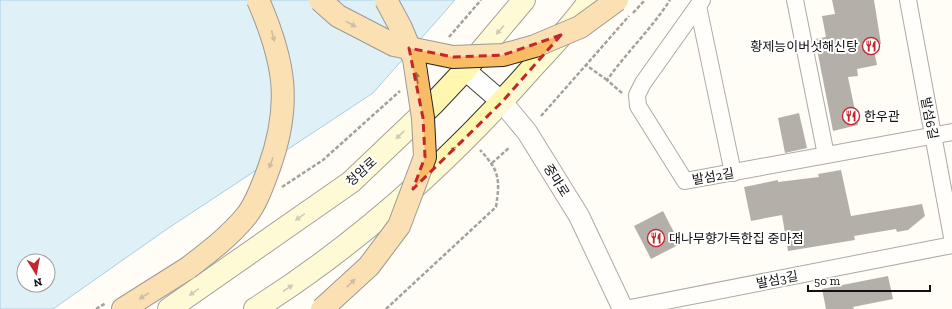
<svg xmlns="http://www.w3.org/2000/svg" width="952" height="309" font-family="'Zilla Slab','Noto Sans KR',serif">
<rect width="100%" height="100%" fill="#fffdf5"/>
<path fill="#b9e0f7" stroke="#3f96cf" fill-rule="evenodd" d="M0,0H455L373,93L167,229L53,309H0ZM24,261H48V285H24Z"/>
<g fill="#5a524d">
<path d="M832,0H874L881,44L873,46L877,65L857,69L858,76L848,77L858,125L833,131L815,39L826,37L822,16L835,14Z"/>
<path d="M799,113L807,148L785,153L778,118Z"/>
<path d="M841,170L851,216L922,204L925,216L908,230L897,232L896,229L854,236L855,240L788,251L782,215L751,221L744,187L778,180V182L819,177L818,174Z"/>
<path d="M663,211L680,244L651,259L634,226Z"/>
<path d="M888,276L893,299L853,307L854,309H826L822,289Z"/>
</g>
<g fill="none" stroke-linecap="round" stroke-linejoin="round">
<g stroke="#444" stroke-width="18">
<g id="minor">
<path d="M702,0L643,83L637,95L638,106L685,181L952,132"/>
<path d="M795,0L826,155"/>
<path d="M908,0L952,237"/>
<path d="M698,6L733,173"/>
<path d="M625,309L952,245"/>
</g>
</g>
<g stroke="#444" stroke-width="22">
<path id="tertiary" d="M465,70L502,102L527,132L579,216L623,309"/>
</g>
<g stroke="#333" stroke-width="24">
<g id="secondary">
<path d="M169,309L351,182L434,103L465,70L524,0"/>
<path d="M255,309C358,244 450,161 531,69C551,47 573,25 590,0"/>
</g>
</g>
<g stroke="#222" stroke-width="24">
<path id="trunk" d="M123,309L188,268"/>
</g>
<g stroke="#333" stroke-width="2.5" stroke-dasharray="4 2" stroke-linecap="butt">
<path d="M633,13L645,0"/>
<path d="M449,37L481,0"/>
<path d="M607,80L586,65L629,16"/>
<path d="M622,93L607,80C627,52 652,28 670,0"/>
<path d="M541,116L586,65"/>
<path d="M492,163L510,147"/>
<path d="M282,187L323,160L400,91"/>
<path d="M96,309L106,303"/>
<path d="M386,309L496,207C500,180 500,171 480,150"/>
</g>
<use href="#minor" stroke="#fff" stroke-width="16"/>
<use href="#tertiary" stroke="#fff" stroke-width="20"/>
<use href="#secondary" stroke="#fff6b0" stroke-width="22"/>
<use href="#trunk" stroke="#f7bc64" stroke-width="22"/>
<g stroke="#222" stroke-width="24" stroke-linecap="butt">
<g id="trunk-bridge">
<path d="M320,0L338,16L394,45L453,57L503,55L535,46L580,27L617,0"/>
<path d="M188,268C209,252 230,236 247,215C257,202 263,184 269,168C292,104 285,62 258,0"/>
<path d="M322,309L369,266L399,226L425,157L423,118L414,59L401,28L386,0"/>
</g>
</g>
<use href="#trunk-bridge" stroke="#f7bc64" stroke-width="22"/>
</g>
<defs><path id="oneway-solid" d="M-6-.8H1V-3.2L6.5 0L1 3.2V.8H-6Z"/></defs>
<g fill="#906f3f">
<use href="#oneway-solid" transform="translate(351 24) rotate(29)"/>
<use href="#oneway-solid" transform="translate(273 36) rotate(75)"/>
<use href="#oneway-solid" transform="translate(417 78) rotate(-99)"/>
<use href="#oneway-solid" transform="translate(271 163) rotate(110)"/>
<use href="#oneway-solid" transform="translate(351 283) rotate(-44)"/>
<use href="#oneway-solid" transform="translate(144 296) rotate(148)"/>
</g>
<g fill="#948f68">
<use href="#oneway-solid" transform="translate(500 30) rotate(131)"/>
<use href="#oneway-solid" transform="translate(400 135) rotate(136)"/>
<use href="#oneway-solid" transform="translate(452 151) rotate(-44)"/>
<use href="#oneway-solid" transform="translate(300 217) rotate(145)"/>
<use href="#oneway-solid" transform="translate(288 288) rotate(-33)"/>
<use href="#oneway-solid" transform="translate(194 292) rotate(145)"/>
</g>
<path d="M0 0H952V309H0ZM561,35L502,102L413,189L425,157L423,118L409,48L453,57L503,55Z" fill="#fffdf5" fill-opacity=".55" fill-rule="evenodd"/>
<path fill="none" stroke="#c4262e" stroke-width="3" stroke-dasharray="8 5" stroke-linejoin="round" d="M561,35L502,102L413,189L425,157L423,118L409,48L453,57L503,55Z"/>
<defs>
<g id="restaurant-ring" transform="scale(0.9)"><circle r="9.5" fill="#fff" stroke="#c4262e" stroke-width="1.5"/><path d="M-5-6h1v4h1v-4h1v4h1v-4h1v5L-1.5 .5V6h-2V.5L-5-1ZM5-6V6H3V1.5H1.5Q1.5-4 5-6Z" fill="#c4262e"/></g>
</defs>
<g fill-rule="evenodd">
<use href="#restaurant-ring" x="871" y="46"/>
<use href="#restaurant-ring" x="851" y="116"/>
<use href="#restaurant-ring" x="656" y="238"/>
</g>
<g text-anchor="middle" stroke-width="4" stroke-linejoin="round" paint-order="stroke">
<g font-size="13" fill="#111" stroke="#fff" text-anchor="start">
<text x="858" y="51" text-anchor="end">황제능이버섯해신탕</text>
<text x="864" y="121">한우관</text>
<text x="669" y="243">대나무향가득한집 중마점</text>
</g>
<g font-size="13" fill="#111" stroke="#fff">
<text transform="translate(930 118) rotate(79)" y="5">발섬6길</text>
<text transform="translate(361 171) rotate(-42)" y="5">청암로</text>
<text transform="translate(713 176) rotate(-10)" y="5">발섬2길</text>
<text transform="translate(557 180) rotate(58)" y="5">중마로</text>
<text transform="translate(777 279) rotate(-11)" y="5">발섬3길</text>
</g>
</g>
<g transform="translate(36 273) rotate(169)"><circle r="19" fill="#ffffff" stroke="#a0a0a0"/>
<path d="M0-3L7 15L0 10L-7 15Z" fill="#c4262e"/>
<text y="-6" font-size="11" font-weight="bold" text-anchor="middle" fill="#111111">N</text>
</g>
<path d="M808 285v6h122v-6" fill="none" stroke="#111111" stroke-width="2"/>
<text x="814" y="285" font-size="12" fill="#111111" stroke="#ffffff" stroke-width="3" paint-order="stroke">50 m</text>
</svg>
